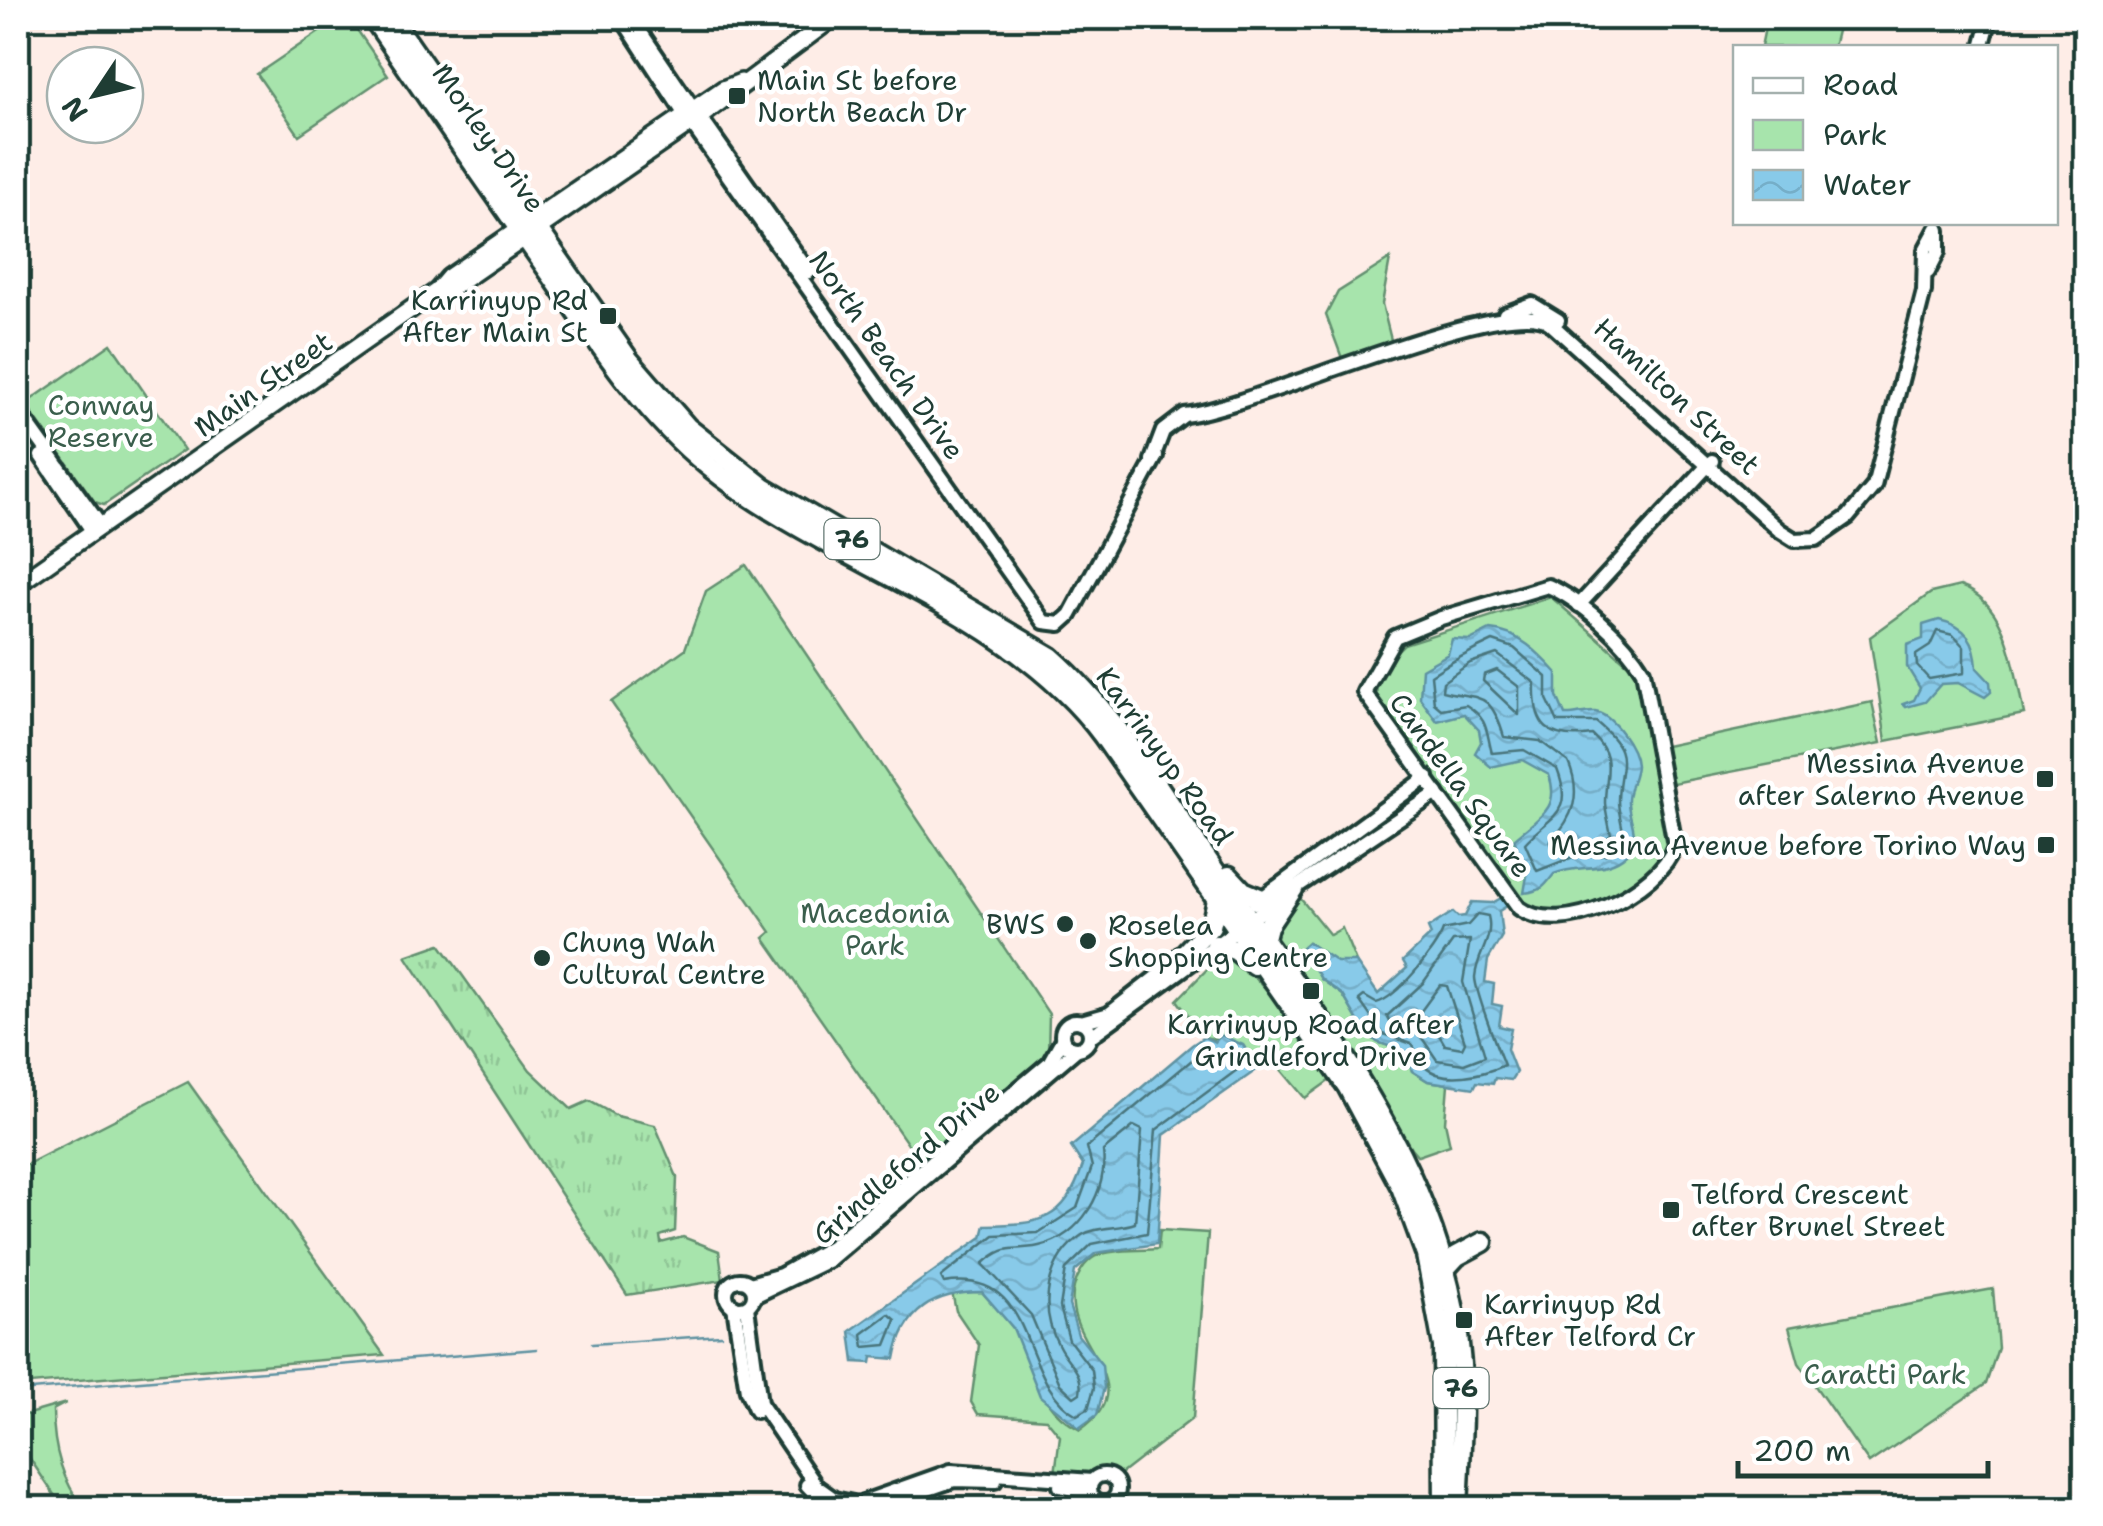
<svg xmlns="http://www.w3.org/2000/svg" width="2103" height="1526" font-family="'Shantell Sans',sans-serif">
<defs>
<pattern id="grass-tufts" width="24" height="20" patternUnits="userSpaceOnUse" patternTransform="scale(2.5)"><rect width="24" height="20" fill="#a7e4ac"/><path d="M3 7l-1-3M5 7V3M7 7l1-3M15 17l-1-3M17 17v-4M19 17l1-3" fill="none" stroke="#8fc495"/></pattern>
<pattern id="water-waves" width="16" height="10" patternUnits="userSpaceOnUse" patternTransform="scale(2.5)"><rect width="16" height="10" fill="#88cae9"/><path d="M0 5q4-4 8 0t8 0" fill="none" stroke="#75aec8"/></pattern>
</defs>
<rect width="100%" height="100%" fill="#feede7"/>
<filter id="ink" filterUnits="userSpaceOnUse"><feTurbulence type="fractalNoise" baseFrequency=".01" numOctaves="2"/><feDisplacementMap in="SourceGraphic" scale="20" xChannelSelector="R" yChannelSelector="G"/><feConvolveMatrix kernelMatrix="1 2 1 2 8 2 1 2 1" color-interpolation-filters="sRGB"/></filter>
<g filter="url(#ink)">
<path fill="url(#grass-tufts)" stroke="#639070" stroke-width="2.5" d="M440,944L530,1070L571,1109L589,1101L617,1116L655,1125L677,1177L675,1231L660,1236L661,1243L683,1237L719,1251L723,1280L627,1295L406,956Z"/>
<g fill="#a7e4ac" stroke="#639070" stroke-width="2.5">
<path d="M340,18H349L388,75L299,135L257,74Z"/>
<path d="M1766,23L1838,27L1833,47H1761Z"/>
<path d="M1390,259L1382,304L1392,344L1343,361L1326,315L1338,292Z"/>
<path d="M111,344L184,450L104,505L95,502L25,404Z"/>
<path d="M746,565L1049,1014L1048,1053L1040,1066L923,1166L764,938L771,932L611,702L685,649L706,591Z"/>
<path d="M1960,586C2009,603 2014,669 2024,714L1886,741L1870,637L1931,593Z"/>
<path d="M1551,597L1628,664L1639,680L1670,845L1668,855C1630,889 1587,922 1531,914L1376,703C1375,676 1385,661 1404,644Z"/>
<path d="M1872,702L1881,743L1668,784L1661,747Z"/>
<path d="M1300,898L1330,935L1342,928L1356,962L1337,963L1308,942L1303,947L1321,979L1343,995L1361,1026L1377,1042L1407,1052L1412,1071L1428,1081L1448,1084L1445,1122L1450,1145L1418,1156L1411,1148L1367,1074L1274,941L1277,927Z"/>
<path d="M1220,956C1261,967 1309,1044 1333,1078L1305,1098L1273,1060L1258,1069L1243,1045L1204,1037L1177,1000Z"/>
<path d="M188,1082L384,1355L18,1385V1169Z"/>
<path d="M1160,1230L1208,1233L1193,1418L1117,1477L1107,1470L1095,1472L1082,1484L1054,1481L1060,1436L1046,1419L978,1414L971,1402L979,1345L956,1311L952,1292H982C992,1304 1004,1315 1013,1328C1040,1370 1031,1403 1080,1430C1149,1382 1060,1345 1074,1287C1077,1276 1084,1262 1096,1256C1112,1249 1140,1251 1158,1249Z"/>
<path d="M1993,1289L1998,1348L1986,1384L1869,1463L1799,1363L1789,1327Z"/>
<path d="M66,1403L53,1410C53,1446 61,1480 84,1508H63L18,1441V1417Z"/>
</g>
<g fill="url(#water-waves)" stroke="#5e92a1" stroke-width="2.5">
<path d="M1939,620C1967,626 1976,642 1977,668L1990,682L1991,692L1985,697L1958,683L1941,684L1925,702L1906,707L1903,704L1914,700L1920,688L1907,667V645L1923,639V625Z"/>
<path d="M1490,630C1519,632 1539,653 1557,673V696L1565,715C1575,716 1585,711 1595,712C1613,715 1635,748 1636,765C1636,776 1627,790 1628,803C1629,821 1642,839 1627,854C1606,874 1579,863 1554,874C1544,887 1542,891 1524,893L1527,876L1514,839C1537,818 1561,810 1549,775L1522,760L1491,767L1475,753L1481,742L1479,730L1464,714L1437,721L1420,698L1422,669L1448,654L1452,639L1470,640Z"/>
<path d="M1501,898L1507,906L1499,911L1502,936L1488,960L1485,982L1494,984L1492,1004L1502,1006L1499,1026L1511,1029L1507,1049L1516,1072L1511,1080L1495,1078L1493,1084L1477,1082L1474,1088L1428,1081L1412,1071L1406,1052L1377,1042L1361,1026L1343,995L1321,979L1302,947L1308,942L1337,962H1356L1378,994L1407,968L1403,961L1431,935L1428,928L1453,912L1458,917L1465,916L1472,902L1492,903Z"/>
<path d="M1221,1035L1243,1045L1258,1069L1164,1135L1157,1244L1096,1253L1075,1271L1069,1305L1078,1335L1102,1365L1104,1388L1097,1415L1079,1428L1040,1396L1013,1328L982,1292C935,1292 903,1310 895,1359L872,1357L871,1363L854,1362L850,1331L982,1237L985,1225C1041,1224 1064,1222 1083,1165L1071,1147L1192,1045L1204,1037L1215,1042Z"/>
</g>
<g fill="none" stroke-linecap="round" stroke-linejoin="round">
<g stroke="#49757c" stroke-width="2.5">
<path d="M1937,631L1953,635L1964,647V673L1929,679L1917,666L1916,655L1930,646Z"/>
<path d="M1493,641L1514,648L1547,677V699L1558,722H1596C1635,754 1619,761 1618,800C1618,813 1623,826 1624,839L1608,854L1573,857L1537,871L1525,843C1549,816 1575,815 1557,769L1524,750L1492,753C1486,732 1489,719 1466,705L1441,709L1434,703L1431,675C1453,660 1469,652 1493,641Z"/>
<path d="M1497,654L1535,683C1533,727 1548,741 1592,735C1617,758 1605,773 1605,803C1606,813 1609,825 1611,835L1597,845L1552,847L1551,841C1574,817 1582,794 1568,762L1540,741L1504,737C1490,689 1479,700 1442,691L1443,682L1470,663Z"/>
<path d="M1497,670L1519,687V715L1483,681L1484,675Z"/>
<path d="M1478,914L1488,916C1494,940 1477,953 1475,977C1475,990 1497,1048 1504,1065C1485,1074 1443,1085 1424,1066C1418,1061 1417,1051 1412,1044L1383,1034L1359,1000L1364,996L1376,1003C1396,999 1437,948 1443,930L1468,925Z"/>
<path d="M1470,940L1463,982L1485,1056L1464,1064L1437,1060L1420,1035L1391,1024L1387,1016L1423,983L1453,941Z"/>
<path d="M1440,985L1447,986L1465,1042L1462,1048L1445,1045L1435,1028L1418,1015Z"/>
<path d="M1204,1050L1235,1054L1241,1067L1156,1130L1147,1233L1092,1244L1066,1269L1060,1307L1069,1340L1092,1370L1094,1388L1088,1409L1077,1415C1017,1383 1040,1267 944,1283L941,1277L994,1235L1038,1233L1077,1208L1092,1167L1087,1147Z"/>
<path d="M1134,1126L1142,1130L1135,1223C1119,1229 1097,1226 1082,1235C1046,1259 1038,1308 1059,1346C1068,1364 1084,1371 1080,1393L1074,1397L1060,1384L1031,1315L983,1264C1007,1242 1012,1252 1039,1246C1082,1236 1108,1190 1103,1151Z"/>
<path d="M889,1314L896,1320L886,1345L864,1347L862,1334Z"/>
</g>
<g stroke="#5e92a1" stroke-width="2.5">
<path d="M592,1344L721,1335"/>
<path d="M18,1391L537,1349"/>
</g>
<g stroke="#1f3d34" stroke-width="20">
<g id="minor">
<path d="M622,18L685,115"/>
<path d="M635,24L693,109"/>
<path d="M1982,48L1990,18"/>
<path d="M700,117L809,272"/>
<path d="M691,123L1044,622L1060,624L1070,615L1156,456"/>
<path d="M1928,272L1938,252V230"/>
<path d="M1505,314L1532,304L1558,320"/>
<path d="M18,410L101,526"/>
<path d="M41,456L93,532"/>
<path d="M1152,460L1163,431L1184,415C1251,409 1507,290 1550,323L1779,530L1795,540L1816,539L1848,517L1874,486L1924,291L1925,250L1937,228"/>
<path d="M1548,586C1581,600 1625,640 1643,671L1675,845C1660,891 1560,939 1519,908L1364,692L1395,637L1441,618Z"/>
<path d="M1579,605L1712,461"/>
<path d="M1255,903L1427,777"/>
<circle cx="1076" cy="1035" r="14"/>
<path d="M1081,1022L1109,1014L1187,953"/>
<path d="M1090,1037L1283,896L1437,793"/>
<circle cx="740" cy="1294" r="14"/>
<path d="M750,1284L781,1275L831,1247L1049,1063L1062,1040"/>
<path d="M754,1296L829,1260L1077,1049"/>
<path d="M734,1306L747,1391L756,1411"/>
<path d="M747,1307L760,1403L817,1487L834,1499L858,1504L951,1471L1092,1481"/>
<circle cx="1104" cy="1489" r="14"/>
<path d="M807,1485L829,1508"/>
<path d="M1060,1486L1090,1493"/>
<path d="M873,1508L954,1480L995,1481"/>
</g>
</g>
<g stroke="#1f3d34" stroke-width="22">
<g id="major">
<path d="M437,291L449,290L700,117L833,18"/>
<path d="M18,584L437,291L449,277L723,89L741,82"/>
</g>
</g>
<g stroke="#1f3d34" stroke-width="25">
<g id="highway">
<path d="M373,18C431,103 490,188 550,273C597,341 642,412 707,465C831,567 1007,605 1104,737L1347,1086L1401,1187L1426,1255L1443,1346L1444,1508"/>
<path d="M391,18L629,360L687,427L764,488L1051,657C1119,717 1165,799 1217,874C1323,1025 1447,1172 1461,1364C1464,1412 1460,1461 1458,1508"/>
<path d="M1229,876L1243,891L1262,899"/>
<path d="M1264,942L1268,926L1293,889"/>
<path d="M1216,945L1235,950L1254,965"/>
<path d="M1181,957L1211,926L1217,900"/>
<path d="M1445,1269L1457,1256L1483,1242"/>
</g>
</g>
<use href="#minor" stroke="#fff" stroke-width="12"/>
<use href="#major" stroke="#fff" stroke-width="15"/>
<use href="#highway" stroke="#fff" stroke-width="18"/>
</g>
</g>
<g fill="#1f3d34" stroke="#fff" stroke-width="4">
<rect x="727" y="86" width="20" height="20" rx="5"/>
<rect x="598" y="306" width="20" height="20" rx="5"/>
<rect x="2035" y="769" width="20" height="20" rx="5"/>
<rect x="2036" y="835" width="20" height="20" rx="5"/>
<circle cx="1065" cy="924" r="10"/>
<circle cx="1088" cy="941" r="10"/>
<circle cx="542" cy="958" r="10"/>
<rect x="1301" y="981" width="20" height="20" rx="5"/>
<rect x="1661" y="1200" width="20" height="20" rx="5"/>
<rect x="1454" y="1310" width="20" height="20" rx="5"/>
</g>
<g text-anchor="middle" stroke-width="9" stroke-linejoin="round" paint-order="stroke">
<g fill="#fff" stroke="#627771" stroke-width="2.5">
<rect x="824.5" y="519" width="55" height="40" rx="8"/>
<rect x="1433.5" y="1368" width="55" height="40" rx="8"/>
</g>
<g font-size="25" font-weight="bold" fill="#1f3d34">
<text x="852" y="548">76</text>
<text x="1461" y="1397">76</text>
</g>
<g font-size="28" fill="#1f3d34" stroke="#fff" text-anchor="start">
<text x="757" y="90">Main St before<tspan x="757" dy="32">North Beach Dr</tspan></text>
<text x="588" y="310" text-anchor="end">Karrinyup Rd<tspan x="588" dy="32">After Main St</tspan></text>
<text x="2025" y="773" text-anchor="end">Messina Avenue<tspan x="2025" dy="32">after Salerno Avenue</tspan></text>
<text x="2026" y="855" text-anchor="end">Messina Avenue before Torino Way</text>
<text x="1045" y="934" text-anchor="end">BWS</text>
<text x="1108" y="935">Roselea<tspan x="1108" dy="32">Shopping Centre</tspan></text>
<text x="562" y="952">Chung Wah<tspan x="562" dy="32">Cultural Centre</tspan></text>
<text x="1311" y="1034" text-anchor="middle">Karrinyup Road after<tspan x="1311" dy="32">Grindleford Drive</tspan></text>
<text x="1691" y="1204">Telford Crescent<tspan x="1691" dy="32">after Brunel Street</tspan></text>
<text x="1484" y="1314">Karrinyup Rd<tspan x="1484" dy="32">After Telford Cr</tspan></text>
</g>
<g font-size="28" fill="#1f3d34" stroke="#fff">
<text transform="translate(489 138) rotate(55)" y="10">Morley Drive</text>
<text transform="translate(887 355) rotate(55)" y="10">North Beach Drive</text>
<text transform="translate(263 384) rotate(-35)" y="10">Main Street</text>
<text transform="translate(1677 396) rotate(43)" y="10">Hamilton Street</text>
<text transform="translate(1165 756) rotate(54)" y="10">Karrinyup Road</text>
<text transform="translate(1461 785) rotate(54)" y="10">Candella Square</text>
<text transform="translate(906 1163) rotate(-40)" y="10">Grindleford Drive</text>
</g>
<g font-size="28" fill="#3a5e4c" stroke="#fff">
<text x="101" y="415">Conway<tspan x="101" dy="32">Reserve</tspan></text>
<text x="875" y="923">Macedonia<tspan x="875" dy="32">Park</tspan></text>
<text x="1885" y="1384">Caratti Park</text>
</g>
</g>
<rect width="2103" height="1526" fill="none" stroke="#fff" stroke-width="60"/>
<rect x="30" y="30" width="2043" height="1466" fill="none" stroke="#1f3d34" stroke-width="4" filter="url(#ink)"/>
<rect x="1733" y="45" width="325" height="180" fill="#ffffff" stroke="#a5b1ae" stroke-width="2.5"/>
<rect x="1753" y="78" width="50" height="15" fill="#ffffff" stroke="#a5b1ae" stroke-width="2.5"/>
<text x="1823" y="95" font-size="30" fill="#1f3d34">Road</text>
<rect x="1753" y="120" width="50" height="30" fill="#a7e4ac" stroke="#a5b1ae" stroke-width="2.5"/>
<text x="1823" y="145" font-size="30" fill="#1f3d34">Park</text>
<rect x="1753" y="170" width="50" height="30" fill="url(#water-waves)" stroke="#a5b1ae" stroke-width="2.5"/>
<text x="1823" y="195" font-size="30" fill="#1f3d34">Water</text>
<g transform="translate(95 95) rotate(235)"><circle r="48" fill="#ffffff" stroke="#a5b1ae" stroke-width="2.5"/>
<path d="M0-8L18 38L0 25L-18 38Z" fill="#1f3d34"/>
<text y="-15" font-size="28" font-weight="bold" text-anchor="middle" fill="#1f3d34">N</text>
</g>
<path d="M1738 1461v15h250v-15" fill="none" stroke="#1f3d34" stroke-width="5"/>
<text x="1753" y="1461" font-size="30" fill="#1f3d34" stroke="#ffffff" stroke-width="8" paint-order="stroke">200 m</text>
</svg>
